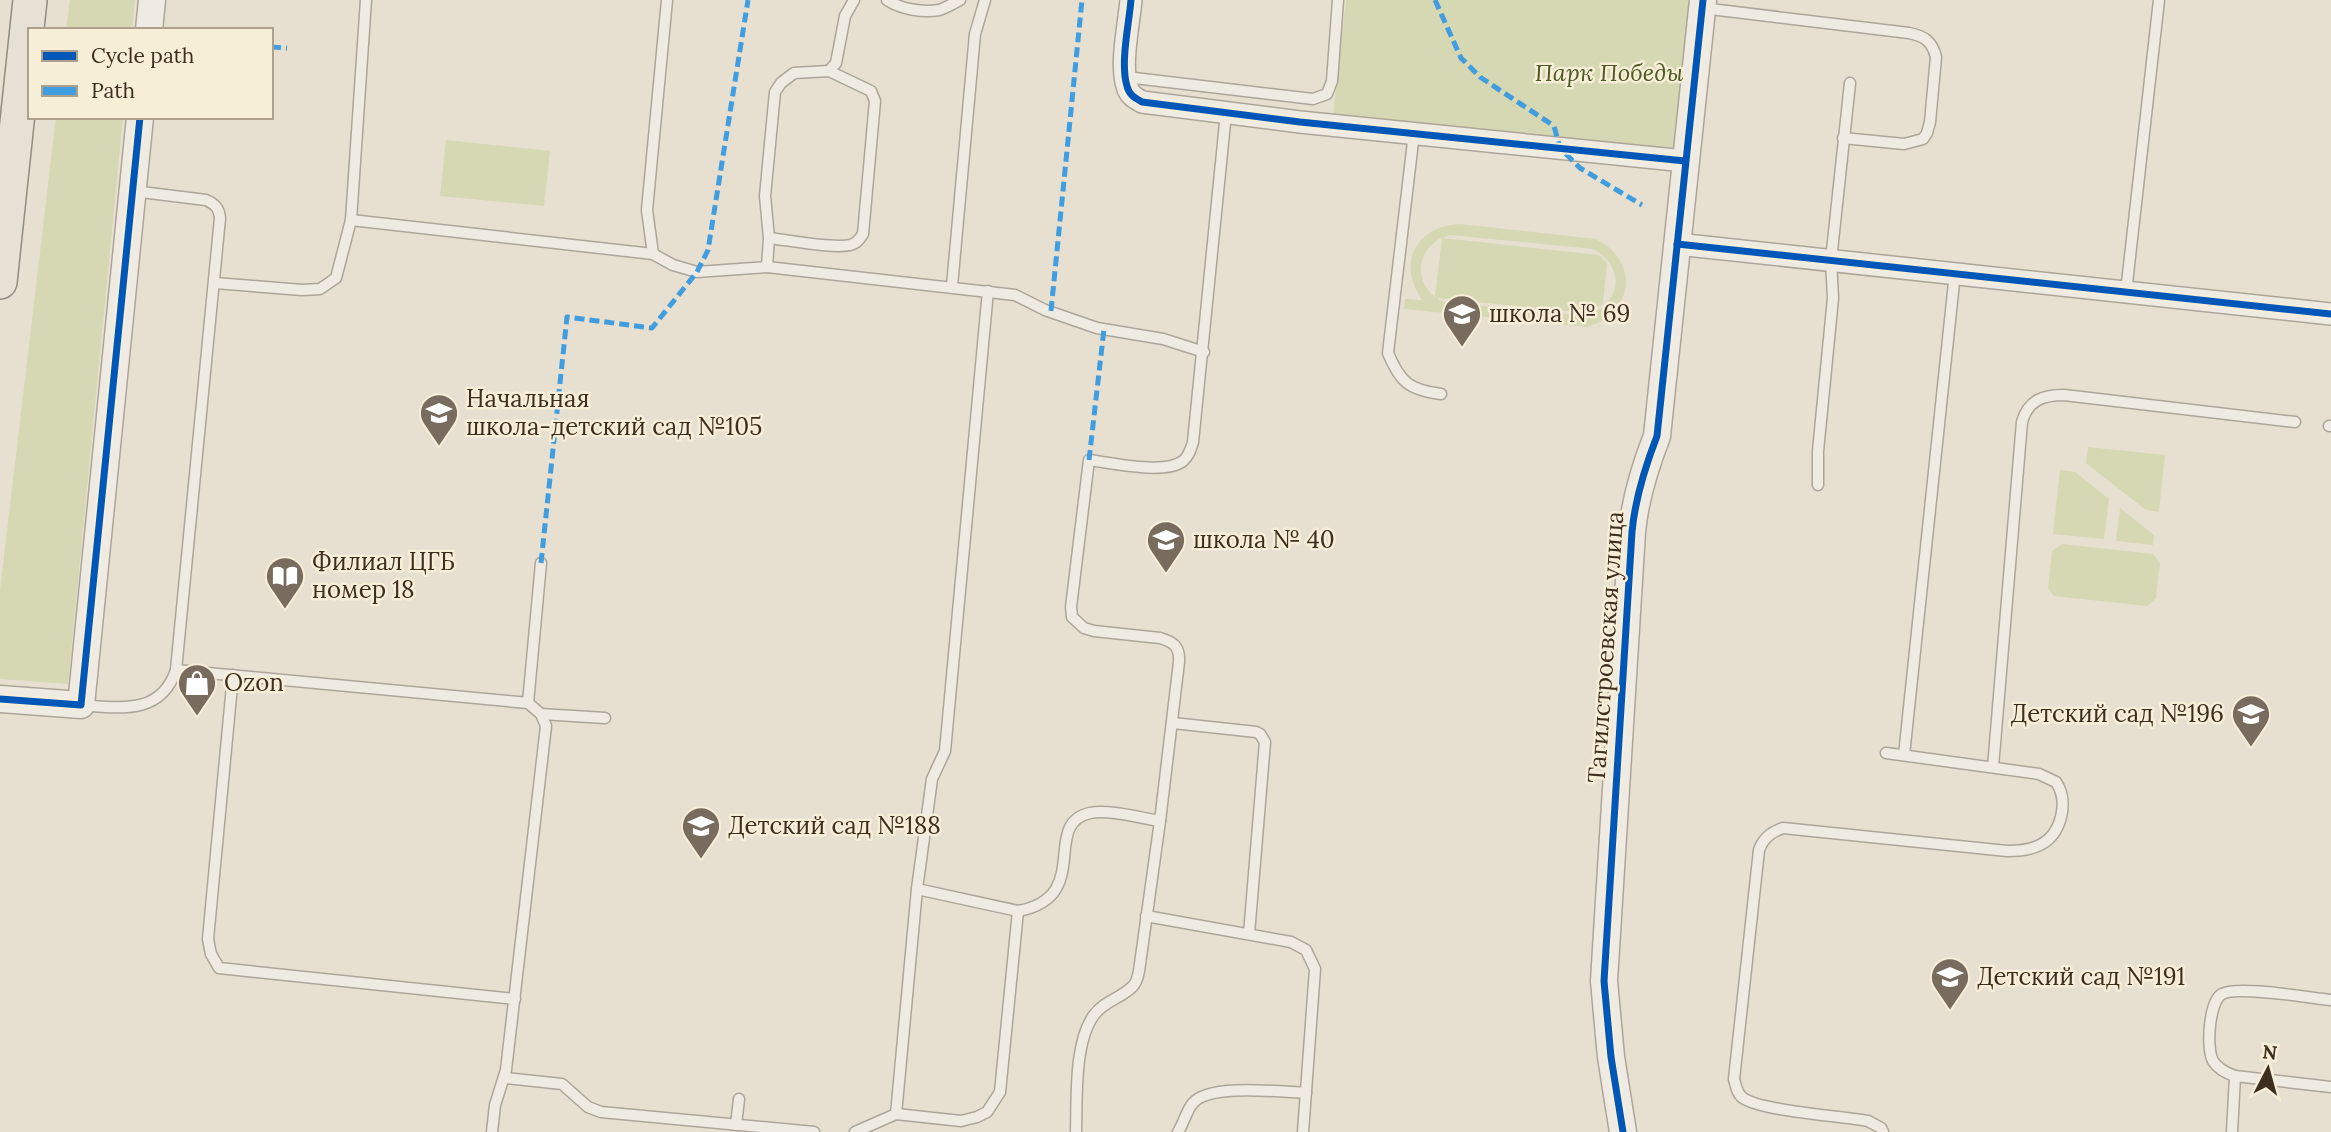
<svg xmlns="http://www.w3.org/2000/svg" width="2331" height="1132" font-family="Lora,serif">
<rect width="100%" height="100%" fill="#e7e0d1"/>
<g fill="#d6d7b3" fill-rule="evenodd">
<path d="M70,0H135L132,30H66Z"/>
<path d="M1346,0H1690L1674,146L1669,150L1333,116Z"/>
<path d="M56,117H123L68,684L0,679V590Z"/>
<path d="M446,140L550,151L544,206L440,196Z"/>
<path d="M1460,224L1596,239C1640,261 1634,313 1587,327L1404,309L1405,299L1422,300C1397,264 1415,226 1460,224ZM1450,235L1593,249C1626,266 1622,305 1586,316L1443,302L1437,298L1586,313L1603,304L1607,263L1599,255L1442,238ZM1441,238H1442L1435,297C1414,280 1417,251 1441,238Z"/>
<path d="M2088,447L2165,455L2159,512L2146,510L2086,463Z"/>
<path d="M2060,470L2075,472L2109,499L2104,539L2053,534Z"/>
<path d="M2120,508L2154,535L2153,545L2116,541Z"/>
<path d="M2062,544L2153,554L2160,563L2156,598L2147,606L2054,596L2048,588L2052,551Z"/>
</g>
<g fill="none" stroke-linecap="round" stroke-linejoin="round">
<g stroke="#ada599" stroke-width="13">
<g id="service">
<path d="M887,0C900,9 923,13 939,10C946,8 954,3 960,0"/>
<path d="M1702,8L1909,33C1924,36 1932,41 1936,57L1930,122L1927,133L1923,139L1904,144L1843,138"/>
<path d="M829,71L836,63L845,16L854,0"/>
<path d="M1126,77L1313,99L1327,94L1332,81L1338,0"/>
<path d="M1414,133L1388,353C1400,382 1409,390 1441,394"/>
<path d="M351,220L653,254L673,265L697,272L767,267L1015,295L1045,310L1097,328L1163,339L1204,352"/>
<path d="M653,254L647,210L667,0"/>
<path d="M767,267L769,238L765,196L775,92L781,83L794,73L829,71L871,91L875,101L863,234C859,240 856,244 850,245C833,249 788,240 769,238"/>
<path d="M215,283L302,290L320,289L336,278L351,220L366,0"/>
<path d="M952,286L975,34L985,0"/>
<path d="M2126,292L2159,0"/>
<path d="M2329,426H2331"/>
<path d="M1818,485V451L1833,298L1831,260L1850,83"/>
<path d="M176,670L528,703L541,714L605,718"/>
<path d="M233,675L208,939L211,954L219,968L515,999"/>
<path d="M528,703L541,563"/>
<path d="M81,705C121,708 161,715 176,670L220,218C219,208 215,204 206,200L133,191"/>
<path d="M1173,723L1256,732L1260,734L1265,742L1249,934"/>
<path d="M1904,755L1955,273"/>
<path d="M1993,767L2022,422C2028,400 2043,395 2064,395L2295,422"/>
<path d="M1160,821L1179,662C1180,647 1174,642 1160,638L1094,631L1084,628L1072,617L1071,607L1089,460C1112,463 1165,475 1183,461C1189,456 1191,449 1193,442L1226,113"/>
<path d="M917,889L1018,911C1094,897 1040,824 1090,813C1108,809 1141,818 1160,821L1139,971C1138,975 1137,982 1133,986C1122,998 1104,1001 1094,1015C1074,1042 1077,1098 1076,1132"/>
<path d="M1146,916L1291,942L1306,950L1315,969L1303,1132"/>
<path d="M2331,1000C2310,998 2237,985 2222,994C2209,1001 2206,1049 2213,1061C2218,1069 2226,1073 2235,1076L2331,1087"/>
<path d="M505,1078L562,1084L588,1107L601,1112L814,1132"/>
<path d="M896,1114L917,889L932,779L945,751L988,291"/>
<path d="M736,1125L739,1099"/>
<path d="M492,1132L495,1105L506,1070L546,726L541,714"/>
<path d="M855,1132L896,1114L961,1121L977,1117L987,1112L1000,1092L1018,911"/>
<path d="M1178,1132C1184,1123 1186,1111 1193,1103C1209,1083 1281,1092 1306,1093"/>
<path d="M1883,1132L1881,1128L1868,1121C1842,1116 1761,1111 1743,1098C1737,1094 1736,1086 1734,1079L1759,850C1763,838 1771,832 1783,828L2007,851C2019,851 2030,850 2040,845C2062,834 2069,801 2056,782L2039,774L1886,753"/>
<path d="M2232,1132L2235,1076"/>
</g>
</g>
<g stroke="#ada599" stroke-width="24">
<g id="minor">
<path d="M1131,0C1129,24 1120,63 1127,86C1129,95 1135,98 1142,102L1300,122L1685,161"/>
<path d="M1677,244L2331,314"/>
</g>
</g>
<g stroke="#ada599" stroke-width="29">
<g id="tertiary">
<path d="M149,30L152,0"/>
<path d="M0,699L81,705L140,117"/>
<path d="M1623,1132L1611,1057L1604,981L1632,532C1635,498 1645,467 1657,436L1703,0"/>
</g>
</g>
<g stroke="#928b80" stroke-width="36">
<path id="primary" d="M0,282L30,0"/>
</g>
<use href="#service" stroke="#efebe3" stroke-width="10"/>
<use href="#minor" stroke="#efebe3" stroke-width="21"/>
<use href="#tertiary" stroke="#efebe3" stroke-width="26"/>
<use href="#primary" stroke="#e6e1d4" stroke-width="33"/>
<g stroke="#3f9de0" stroke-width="5" stroke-dasharray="10 5" stroke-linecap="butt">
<path d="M1435,0L1461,58L1480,77L1554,126L1560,148L1580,168L1642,205"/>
<path d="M271,47L287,48"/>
<path d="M1051,311L1082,0"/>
<path d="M1089,460L1104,329"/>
<path d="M541,563L567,317L652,328L697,272L708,250L748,0"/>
</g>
<g stroke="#f7eed8" stroke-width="11">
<g id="cycleway">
<path d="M1131,0C1129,24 1120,63 1127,86C1129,95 1135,98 1142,102L1300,122L1685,161"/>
<path d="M1677,244L2331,314"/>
<path d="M0,699L81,705L140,117"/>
<path d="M1623,1132L1611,1057L1604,981L1632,532C1635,498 1645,467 1657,436L1703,0"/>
</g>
</g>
<use href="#cycleway" stroke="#0057b8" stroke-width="7"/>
</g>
<defs>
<g id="school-pin" transform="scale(2.0125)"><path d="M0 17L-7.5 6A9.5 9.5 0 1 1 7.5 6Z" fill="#786c5e" stroke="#f7eed8"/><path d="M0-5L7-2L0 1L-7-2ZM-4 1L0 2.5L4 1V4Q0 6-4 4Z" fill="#fff"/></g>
<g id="library-pin" transform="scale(2.0125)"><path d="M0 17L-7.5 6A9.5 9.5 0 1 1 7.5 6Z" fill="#786c5e" stroke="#f7eed8"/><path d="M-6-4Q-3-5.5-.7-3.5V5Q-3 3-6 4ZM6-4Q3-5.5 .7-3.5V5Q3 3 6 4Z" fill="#fff"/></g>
<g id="shop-pin" transform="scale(2.0125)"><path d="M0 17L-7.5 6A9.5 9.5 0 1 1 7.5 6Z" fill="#786c5e" stroke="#f7eed8"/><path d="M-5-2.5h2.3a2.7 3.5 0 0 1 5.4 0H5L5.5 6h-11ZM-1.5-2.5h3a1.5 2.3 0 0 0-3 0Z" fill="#fff"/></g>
</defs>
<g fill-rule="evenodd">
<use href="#school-pin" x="1462" y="314"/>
<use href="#school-pin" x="439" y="413"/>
<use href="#school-pin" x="1166" y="540"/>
<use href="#library-pin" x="285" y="576"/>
<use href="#shop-pin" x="197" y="683"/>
<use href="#school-pin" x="2251" y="714"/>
<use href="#school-pin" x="701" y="826"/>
<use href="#school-pin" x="1950" y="977"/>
</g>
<g text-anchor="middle" stroke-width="5" stroke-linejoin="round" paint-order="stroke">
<g font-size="24" font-style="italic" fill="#4d5a26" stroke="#f7eed8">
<text x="1609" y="81">Парк Победы</text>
</g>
<g font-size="24" fill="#3d2e20" stroke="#f7eed8" text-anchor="start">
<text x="1489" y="322">школа № 69</text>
<text x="466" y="407">Начальная<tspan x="466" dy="28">школа-детский сад №105</tspan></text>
<text x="1193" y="548">школа № 40</text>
<text x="312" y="570">Филиал ЦГБ<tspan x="312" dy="28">номер 18</tspan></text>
<text x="224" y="691">Ozon</text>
<text x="2224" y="722" text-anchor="end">Детский сад №196</text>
<text x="728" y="834">Детский сад №188</text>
<text x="1977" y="985">Детский сад №191</text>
</g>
<g font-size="24" fill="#3d2e20" stroke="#f7eed8">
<text transform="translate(1606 647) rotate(-86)" y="8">Тагилстроевская улица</text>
</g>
</g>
<rect x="28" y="28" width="245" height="91" fill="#f7eed8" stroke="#ada18e" stroke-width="2"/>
<rect x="42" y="51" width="35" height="10" fill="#0057b8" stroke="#ada18e" stroke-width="2"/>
<text x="91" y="63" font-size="21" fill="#3d2e20">Cycle path</text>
<rect x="42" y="86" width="35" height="10" fill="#3f9de0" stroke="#ada18e" stroke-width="2"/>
<text x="91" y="98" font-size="21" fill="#3d2e20">Path</text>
<g transform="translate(2268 1069) rotate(6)" stroke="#f7eed8" stroke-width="5" paint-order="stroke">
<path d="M0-5L12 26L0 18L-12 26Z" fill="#3d2e20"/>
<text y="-10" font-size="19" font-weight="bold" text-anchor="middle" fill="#3d2e20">N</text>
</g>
</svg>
